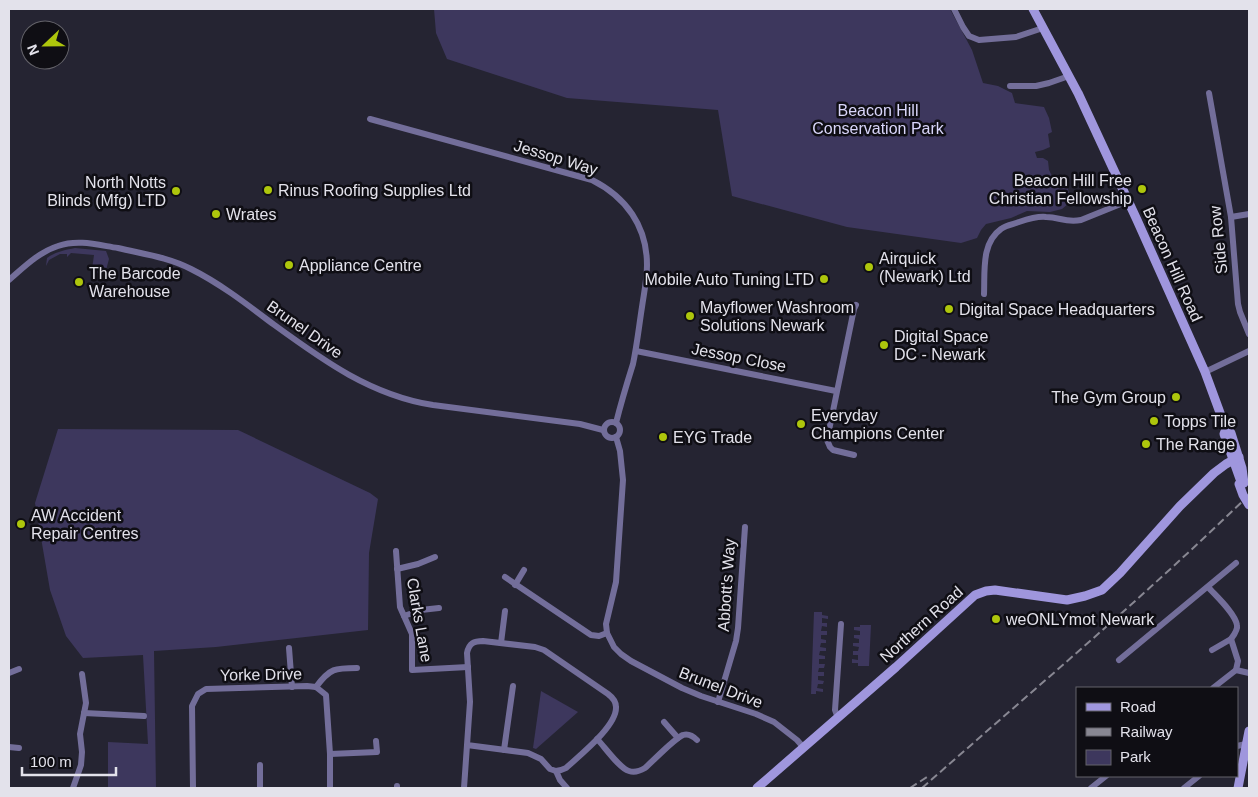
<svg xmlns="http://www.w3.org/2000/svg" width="1258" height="797" font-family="Helvetica,sans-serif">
<rect width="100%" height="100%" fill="#252432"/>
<g fill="#3d375d">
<path d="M434,9H950L972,50L983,83L998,86L1012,93L1015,103L1044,107L1049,118L1052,132L1048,134L1050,147L1043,150L1035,152L1037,158H1043L1048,161L1049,170L1053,178L1056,179L1060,176L1065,178L1069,193V203L1062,209L1050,212L1027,211L1011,218L986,224L981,230L977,238L961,243L847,227L732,196L718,110L567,98L447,59L436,33Z"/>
<path d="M75,248L106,251L109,259L105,274L97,273V270L92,269L94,255L71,253L67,257V254H60L49,260L46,266L47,258C55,252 65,250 75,248Z"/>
<path d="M58,429L238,430L370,493L378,499L369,553L368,630L216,647L154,651L156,788H108V742L148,744L143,655L83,658L66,636L50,590L35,503Z"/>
<path d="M814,612H822V615L828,616V619L822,618V623H827V627L822,626L821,631H827V635H821V639L826,640V643H821L820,647L826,648V651H820L819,655L825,656V659H819V664H825L824,668H819L818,672H824V676H818V680L824,681L823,684H818L817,688L823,689V692L816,691V694H811Z"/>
<path d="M860,625H871L869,666H858V663H852V659L858,660V655H853V651H858L859,647L853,646V643H859V639L854,638V635H860V631L854,630V627H860Z"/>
<path d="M541,691L578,712L536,749L533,748Z"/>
</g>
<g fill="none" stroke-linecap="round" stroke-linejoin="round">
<g stroke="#736e9a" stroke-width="6">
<path d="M954,9L963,27L969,36L979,40L1016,37L1043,28"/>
<path d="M1010,86H1036L1049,83L1069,76"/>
<path d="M1209,93L1231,217L1238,304L1240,312L1249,334"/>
<path d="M370,119L592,180C626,197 647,226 647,265C647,279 644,293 642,307C639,326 637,345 633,364C627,383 621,403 616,423"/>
<path d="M1231,217L1249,214"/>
<path d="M9,280C24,267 39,252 58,246C78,239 98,245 118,248C143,254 168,257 191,269C219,283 244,302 269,321C320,358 369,395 433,405L580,424L603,430"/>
<path d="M984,294C985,272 981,243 1001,229C1006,225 1014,224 1019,222C1028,219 1037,216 1046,217C1060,217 1065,223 1081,220L1128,201"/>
<path d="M636,351L836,391"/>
<path d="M1205,372L1249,351"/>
<circle cx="612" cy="430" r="8"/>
<path d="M616,437L620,451L623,480L616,582L606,624L607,633L614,647L621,654L631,661L682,688L701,696L756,714L774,722L797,740L804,748"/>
<path d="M854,455L833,450L830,447L827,440L854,309L856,305"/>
<path d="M396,551L400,607L412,634V670L468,667"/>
<path d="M397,569L418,564L435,557"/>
<path d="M505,577L591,635L599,636L607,633"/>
<path d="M515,585L524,570"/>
<path d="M1208,587C1216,596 1235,613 1237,625C1238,630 1234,635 1231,639"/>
<path d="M404,616L421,610L439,608"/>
<path d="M501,643L505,611"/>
<path d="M289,648L292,687"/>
<path d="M1212,650L1231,639L1238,661L1236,670L1249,673"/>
<path d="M1119,660L1236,563"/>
<path d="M9,673L19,669"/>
<path d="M316,687C330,668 335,668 357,668"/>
<path d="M1213,688L1236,670"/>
<path d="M718,702L736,641L738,628L745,527"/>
<path d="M84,713L144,716"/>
<path d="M838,718L835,710L841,624"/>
<path d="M664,722L678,738"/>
<path d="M597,739C605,747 619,768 629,771C635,773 640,771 645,768C652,762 676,737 683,735C689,733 693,736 697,740"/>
<path d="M1237,746L1246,744"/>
<path d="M9,747L19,748"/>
<path d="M504,750L513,686"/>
<path d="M330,754L377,752L376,741"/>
<path d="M260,765V788"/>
<path d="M556,771L560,780L567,788"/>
<path d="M397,786V788"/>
<path d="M73,788L81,765L82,752L80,734L86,703L82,674"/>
<path d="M193,788L192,706L198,694L206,689L307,686L316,687L326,695L330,754V788"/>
<path d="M464,788L470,702L467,653C469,643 474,641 483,641L535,647L544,650L608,694C612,697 616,701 616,707C617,726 580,755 566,768L561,770L556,771L550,769L541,759L528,753L467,745"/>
<path d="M1091,788L1106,776"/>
<path d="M1184,788L1199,776"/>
</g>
<g stroke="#9f96dd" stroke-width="9">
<path d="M1033,9L1078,93L1137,220L1205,372L1226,429L1231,433L1242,468L1244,483"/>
<path d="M1226,429L1224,434L1240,479"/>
<path d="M757,788L896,667L975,595L986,591L995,590L1067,600L1085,596L1102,590L1120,573L1180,506L1214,473L1226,464L1239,457"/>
<path d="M1238,788L1249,731"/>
</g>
<g stroke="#888792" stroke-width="2" stroke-dasharray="8 4" stroke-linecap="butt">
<path d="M910,788L927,777"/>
<path d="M922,788C1032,691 1144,597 1249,495"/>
</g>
<path stroke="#9f96dd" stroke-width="9" d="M1239,484L1243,495L1249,505"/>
</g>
<g fill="#aec60c" stroke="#0f0e14" stroke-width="2">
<circle cx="1142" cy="189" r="5"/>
<circle cx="268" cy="190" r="5"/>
<circle cx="176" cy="191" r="5"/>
<circle cx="216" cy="214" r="5"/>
<circle cx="289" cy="265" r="5"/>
<circle cx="869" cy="267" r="5"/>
<circle cx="824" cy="279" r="5"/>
<circle cx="79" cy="282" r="5"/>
<circle cx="949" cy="309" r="5"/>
<circle cx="690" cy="316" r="5"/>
<circle cx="884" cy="345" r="5"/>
<circle cx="1176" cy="397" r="5"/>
<circle cx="1154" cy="421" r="5"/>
<circle cx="801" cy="424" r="5"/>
<circle cx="663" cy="437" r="5"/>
<circle cx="1146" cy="444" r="5"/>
<circle cx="21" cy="524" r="5"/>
<circle cx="996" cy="619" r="5"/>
</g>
<g text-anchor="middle" stroke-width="5" stroke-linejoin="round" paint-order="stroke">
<g font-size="16" fill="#d9d6fa" stroke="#0f0e14">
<text x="878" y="116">Beacon Hill<tspan x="878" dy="18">Conservation Park</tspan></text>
</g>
<g font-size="16" fill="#e3e2eb" stroke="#0f0e14">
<text transform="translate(556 157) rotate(17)" y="6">Jessop Way</text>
<text transform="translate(1218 240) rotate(-96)" y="6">Side Row</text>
<text transform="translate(1173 264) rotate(66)" y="6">Beacon Hill Road</text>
<text transform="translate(305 329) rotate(35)" y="6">Brunel Drive</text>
<text transform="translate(739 357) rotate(11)" y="6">Jessop Close</text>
<text transform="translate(726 585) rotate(-86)" y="6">Abbott's Way</text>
<text transform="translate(420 620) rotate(80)" y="6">Clarks Lane</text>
<text transform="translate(921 624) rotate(-42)" y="6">Northern Road</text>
<text transform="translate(261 674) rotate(-1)" y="6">Yorke Drive</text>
<text transform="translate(721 687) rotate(21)" y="6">Brunel Drive</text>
</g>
<g font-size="16" fill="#e3e2eb" stroke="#0f0e14" text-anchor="start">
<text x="1132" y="186" text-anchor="end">Beacon Hill Free<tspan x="1132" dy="18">Christian Fellowship</tspan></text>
<text x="166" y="188" text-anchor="end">North Notts<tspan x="166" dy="18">Blinds (Mfg) LTD</tspan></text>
<text x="278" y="196">Rinus Roofing Supplies Ltd</text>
<text x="226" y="220">Wrates</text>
<text x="879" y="264">Airquick<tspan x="879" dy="18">(Newark) Ltd</tspan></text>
<text x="299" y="271">Appliance Centre</text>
<text x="89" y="279">The Barcode<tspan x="89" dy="18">Warehouse</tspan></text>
<text x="814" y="285" text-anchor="end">Mobile Auto Tuning LTD</text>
<text x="700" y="313">Mayflower Washroom<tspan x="700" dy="18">Solutions Newark</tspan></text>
<text x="959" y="315">Digital Space Headquarters</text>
<text x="894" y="342">Digital Space<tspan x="894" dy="18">DC - Newark</tspan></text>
<text x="1166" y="403" text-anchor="end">The Gym Group</text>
<text x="811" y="421">Everyday<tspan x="811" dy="18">Champions Center</tspan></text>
<text x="1164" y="427">Topps Tile</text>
<text x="673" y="443">EYG Trade</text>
<text x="1156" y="450">The Range</text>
<text x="31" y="521">AW Accident<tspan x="31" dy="18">Repair Centres</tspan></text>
<text x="1006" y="625">weONLYmot Newark</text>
</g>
</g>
<rect width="1258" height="797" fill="none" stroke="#e3e2eb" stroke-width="20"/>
<rect x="1076" y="687" width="162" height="90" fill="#0f0e14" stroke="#64636a"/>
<rect x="1086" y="703" width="25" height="8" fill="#9f96dd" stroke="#64636a"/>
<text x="1120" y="712" font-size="15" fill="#e3e2eb">Road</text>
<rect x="1086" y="728" width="25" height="8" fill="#888792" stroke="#64636a"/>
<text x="1120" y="737" font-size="15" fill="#e3e2eb">Railway</text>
<rect x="1086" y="750" width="25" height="15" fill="#3d375d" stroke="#64636a"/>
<text x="1120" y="762" font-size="15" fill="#e3e2eb">Park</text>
<g transform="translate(45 45) rotate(248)"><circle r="24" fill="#0f0e14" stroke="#64636a"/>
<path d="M0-4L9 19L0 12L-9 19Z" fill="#aec60c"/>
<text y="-8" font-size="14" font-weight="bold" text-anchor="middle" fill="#e3e2eb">N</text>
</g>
<path d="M22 767v8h94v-8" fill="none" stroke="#e3e2eb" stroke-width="2.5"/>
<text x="30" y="767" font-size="15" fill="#e3e2eb" stroke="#0f0e14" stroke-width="4" paint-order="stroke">100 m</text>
</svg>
